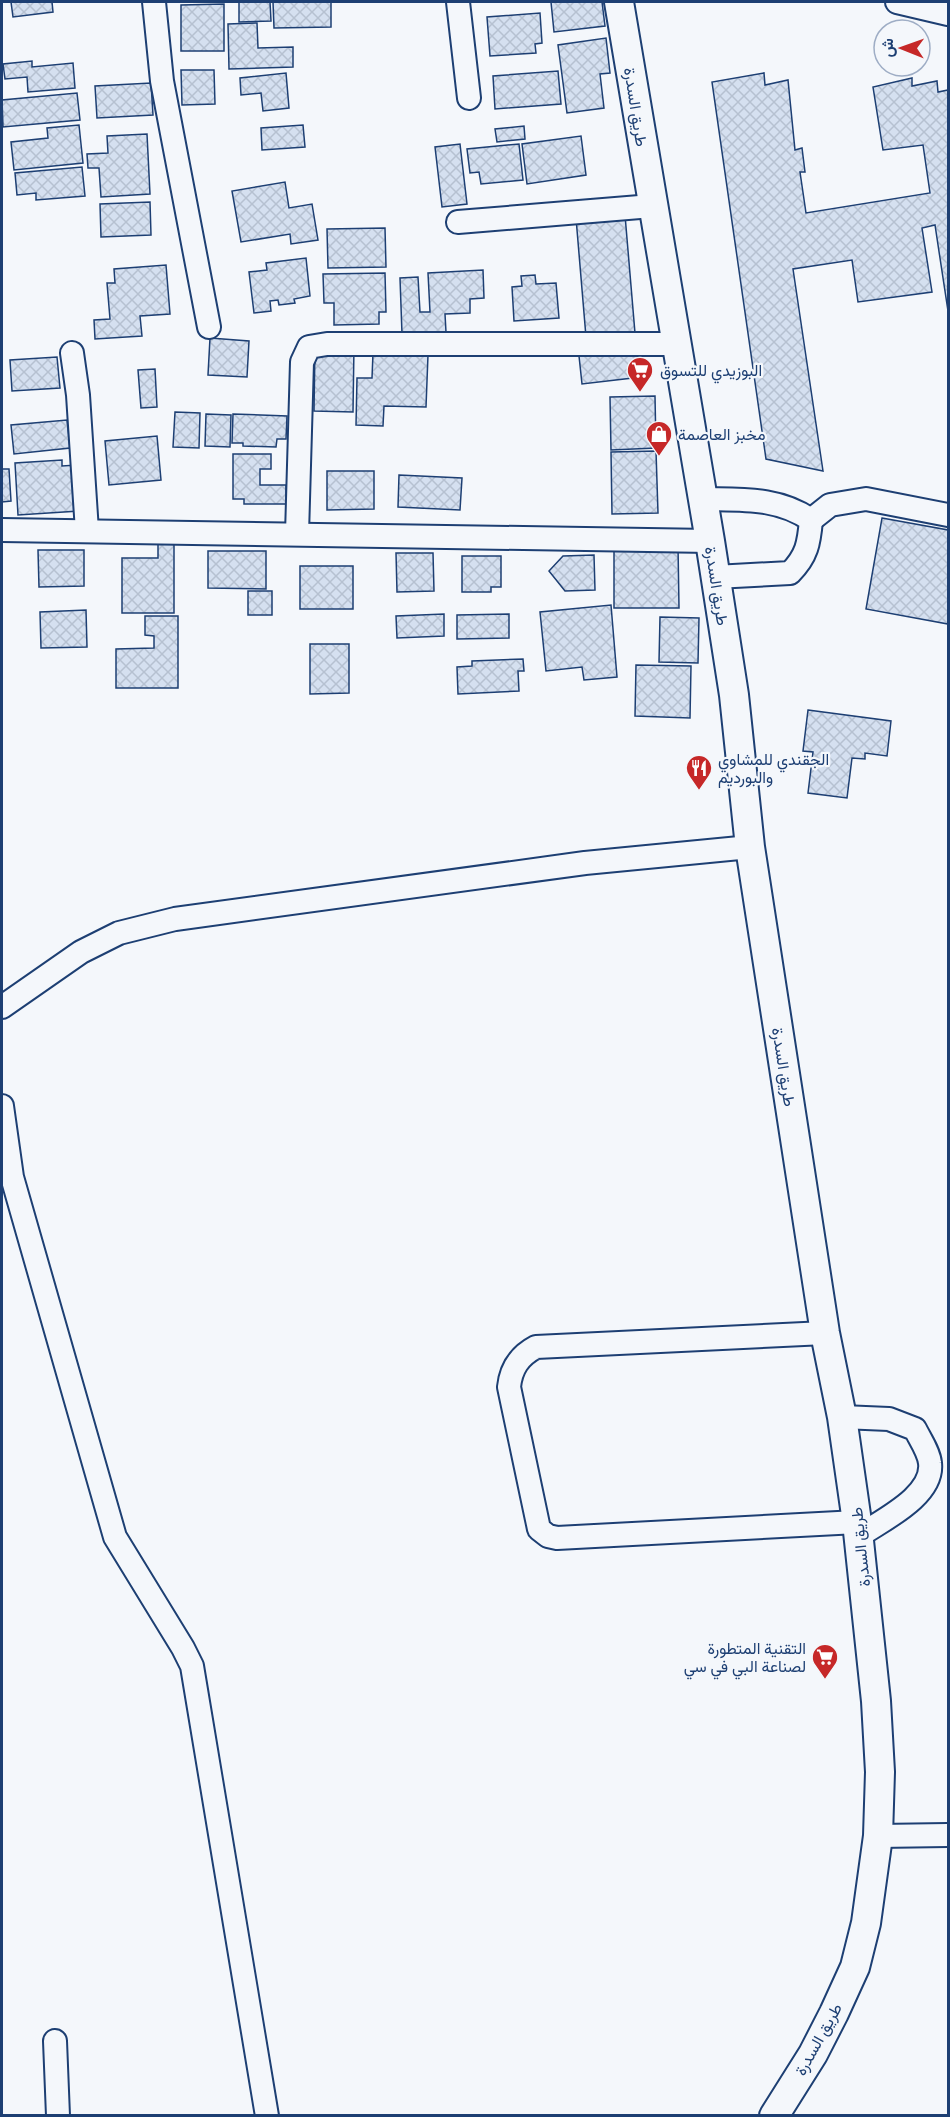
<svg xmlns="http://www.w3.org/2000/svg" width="950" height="2117" font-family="'Fira Sans Condensed',Vazirmatn,sans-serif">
<defs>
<pattern id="building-cross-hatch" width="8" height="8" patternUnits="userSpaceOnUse" patternTransform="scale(1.5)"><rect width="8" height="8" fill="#d5e0f0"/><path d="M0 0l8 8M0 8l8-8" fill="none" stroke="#b6c1d1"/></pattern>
</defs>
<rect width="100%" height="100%" fill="#f4f7fb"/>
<g fill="url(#building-cross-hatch)" stroke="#1d3f73" stroke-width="1.5">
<path d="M11,2H52L53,12L13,17Z"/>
<path d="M239,2H270L271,21L239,22Z"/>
<path d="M273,2H331V27L274,28Z"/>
<path d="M551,2H602L605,26L554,32Z"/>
<path d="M224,4V51H181V5Z"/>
<path d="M540,13L542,43L535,44L536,53L490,56L487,17Z"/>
<path d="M257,23L258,48L293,47V67L229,69L228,24Z"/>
<path d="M606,38L610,73L600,74L604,108L567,113L558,45Z"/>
<path d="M32,61V67L73,63L75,88L28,92L27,77L5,79L3,64Z"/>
<path d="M181,70H214L215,104L182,105Z"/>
<path d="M558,71L561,104L495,109L493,76Z"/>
<path d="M286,73L289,108L263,111L261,93L241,95L240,78Z"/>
<path d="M764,73L765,85L788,80L795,150L802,148L805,172H800L806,213L930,193L923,145L883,150L873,87L912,78V86L937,81L938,92L948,90V311L935,225L922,228L932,292L858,302L852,260L793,269L823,471L766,459L712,82Z"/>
<path d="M151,83L153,115L97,118L95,86Z"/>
<path d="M77,93L80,120L3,127L2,100Z"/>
<path d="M79,125L83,163L14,170L11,142L48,138L47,128Z"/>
<path d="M303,125L305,147L262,150L261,128Z"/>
<path d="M524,126L525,139L497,142L495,129Z"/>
<path d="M147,134L150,194L101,197L99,168H88L87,154L108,153L107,136Z"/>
<path d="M581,136L586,175L527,184L522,144Z"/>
<path d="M460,144L467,204L442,207L435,147Z"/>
<path d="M519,144L523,180L481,184L479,172L470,173L467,149Z"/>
<path d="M82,167L85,196L36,200V193L17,195L15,173Z"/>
<path d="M285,182L289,208L312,204L318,240L291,244L290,234L241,242L232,191Z"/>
<path d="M150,202L151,235L101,237L100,204Z"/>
<path d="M625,215L635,333L586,337L576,218Z"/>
<path d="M385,228L386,267L328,268L327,229Z"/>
<path d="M306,258L310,296L294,299L295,303L279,305L278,300L270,301L271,311L254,313L249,272L267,270L266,263Z"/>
<path d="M166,265L170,314L140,316L142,336L95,339L94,320L110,319L107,283H115L114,269Z"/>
<path d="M483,270L484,298L470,299V313L445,314L446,332L402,334L400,278L418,277L420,312H430L428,273Z"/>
<path d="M385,273L386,312H379V324L334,325V303H324L323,274Z"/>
<path d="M535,275L536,284L556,283L559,318L514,321L512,287L522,286L521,276Z"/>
<path d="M210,338L249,341L247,377L208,375Z"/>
<path d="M315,346H354L353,412L314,411Z"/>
<path d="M638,349L641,377L582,384L579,356Z"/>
<path d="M373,353L428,355L426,407L384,406L383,426L356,425L357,378H372Z"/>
<path d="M57,357L60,388L12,391L10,360Z"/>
<path d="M155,369L157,407L141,408L138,370Z"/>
<path d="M655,396L656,448L611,450L610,397Z"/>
<path d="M175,412L200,413L199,448L173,447Z"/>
<path d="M206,414L231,415L230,447L205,446Z"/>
<path d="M233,414L287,416L286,439H277L276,447L243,446V443H232Z"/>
<path d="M67,420L70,448L14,454L11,425Z"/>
<path d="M157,436L161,480L109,485L105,441Z"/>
<path d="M656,451L658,513L612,514L611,452Z"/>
<path d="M233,454H271V469H260V485H286V504H244V499H233Z"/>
<path d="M62,460V466L77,465L79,511L18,515L15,463Z"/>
<path d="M2,469H9L11,501L2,502Z"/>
<path d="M327,471H374V509L327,510Z"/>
<path d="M399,475L462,478L460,510L398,507Z"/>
<path d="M882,518L948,530V624L866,609Z"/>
<path d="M158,540H174V613H122V558H158Z"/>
<path d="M678,546L679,608H614V547Z"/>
<path d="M38,550H84V586L39,587Z"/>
<path d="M208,551H266V589L208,588Z"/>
<path d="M396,553H433L434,591L397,592Z"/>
<path d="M594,555L595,590L565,591L549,571L563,556Z"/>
<path d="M462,556H501V587H491V592H462Z"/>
<rect x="300" y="566" width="53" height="43"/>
<rect x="248" y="591" width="24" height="24"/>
<path d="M611,605L617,677L584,680L582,667L546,671L540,612Z"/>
<path d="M86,610L87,647L41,648L40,612Z"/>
<path d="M444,614V636L397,638L396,616Z"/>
<path d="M509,614V638L457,639V615Z"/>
<path d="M145,616H178V688H116V649L154,648V636L145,635Z"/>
<path d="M660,617L699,618L698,663L659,662Z"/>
<path d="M310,644H349V693L310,694Z"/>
<path d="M523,659L524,671H518L519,691L458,694L457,667L472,666V661Z"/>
<path d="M636,665L691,666L690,718L635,716Z"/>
<path d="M808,710L891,721L887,756L865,753V759L852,758L847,798L808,793L813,752L803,751Z"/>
</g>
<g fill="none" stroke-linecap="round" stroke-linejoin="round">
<g stroke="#1d3f73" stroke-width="26">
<g id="minor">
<path d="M154,2L162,81L209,327"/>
<path d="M458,2L469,98"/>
<path d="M897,2L948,14"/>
<path d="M458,222L652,206"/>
<path d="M72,353L78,395L87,531"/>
<path d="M703,499C742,500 778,497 811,520C809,543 807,556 790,573L715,577"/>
<path d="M811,520L830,505L866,499L948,515"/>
<path d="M2,530L710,541"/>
<path d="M297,534L302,362L309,347L327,344H677"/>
<path d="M2,1007L81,952L119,933L175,919L585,863L750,847"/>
<path d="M2,1106L12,1177L115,1537L183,1648L192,1666L267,2116"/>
<path d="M825,1333L536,1347C519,1356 511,1368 509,1387L539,1529L548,1536L557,1538L857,1522"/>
<path d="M842,1417L889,1419L915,1429C920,1439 929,1452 930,1463C934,1496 882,1520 859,1536"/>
<path d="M878,1836L948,1835"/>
<path d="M55,2041L58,2116"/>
</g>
</g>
<g stroke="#1d3f73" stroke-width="32">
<path id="major" d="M619,2L710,541L734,695L750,847L825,1333L842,1417L857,1522L876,1701L880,1772L878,1836L866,1923L855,1967L834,2013L813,2054L774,2116"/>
</g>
<use href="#minor" stroke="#f4f7fb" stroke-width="22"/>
<use href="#major" stroke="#f4f7fb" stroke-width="28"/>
</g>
<defs>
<g id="supermarket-pin" transform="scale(1.35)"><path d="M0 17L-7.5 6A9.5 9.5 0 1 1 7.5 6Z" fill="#c62828" stroke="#f4f7fb"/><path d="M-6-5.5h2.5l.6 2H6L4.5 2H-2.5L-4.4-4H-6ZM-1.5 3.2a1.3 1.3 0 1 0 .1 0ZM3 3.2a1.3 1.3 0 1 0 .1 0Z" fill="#fff"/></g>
<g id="shop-pin" transform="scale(1.35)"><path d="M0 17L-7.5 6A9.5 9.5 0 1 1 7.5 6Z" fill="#c62828" stroke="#f4f7fb"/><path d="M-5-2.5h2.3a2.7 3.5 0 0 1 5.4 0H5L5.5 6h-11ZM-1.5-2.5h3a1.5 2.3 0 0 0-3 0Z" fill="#fff"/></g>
<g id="restaurant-pin" transform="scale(1.35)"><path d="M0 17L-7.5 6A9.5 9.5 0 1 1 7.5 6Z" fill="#c62828" stroke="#f4f7fb"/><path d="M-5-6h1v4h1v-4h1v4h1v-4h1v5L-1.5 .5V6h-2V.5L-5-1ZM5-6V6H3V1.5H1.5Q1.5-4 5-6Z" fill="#fff"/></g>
</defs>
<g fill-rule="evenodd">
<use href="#supermarket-pin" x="640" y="370"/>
<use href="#shop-pin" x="659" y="434"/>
<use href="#restaurant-pin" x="699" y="768"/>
<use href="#supermarket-pin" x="825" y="1657"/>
</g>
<g text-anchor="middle" stroke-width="4.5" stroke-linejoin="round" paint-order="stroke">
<g font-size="16" fill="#1d3f73" stroke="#f4f7fb">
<text transform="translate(636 107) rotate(81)" y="6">طريق السدرة</text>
<text transform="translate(717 586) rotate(81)" y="6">طريق السدرة</text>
<text transform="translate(784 1067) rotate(81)" y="6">طريق السدرة</text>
<text transform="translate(860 1547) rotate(-96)" y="6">طريق السدرة</text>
<text transform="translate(818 2039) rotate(-61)" y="6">طريق السدرة</text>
</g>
<g font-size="16" fill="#1d3f73" stroke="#f4f7fb" text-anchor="start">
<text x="660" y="376">البوزيدي للتسوق</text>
<text x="678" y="440">مخبز العاصمة</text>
<text x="718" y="765">الجقندي للمشاوي<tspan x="718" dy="18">والبورديم</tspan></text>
<text x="806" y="1654" text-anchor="end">التقنية المتطورة<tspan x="806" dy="18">لصناعة البي في سي</tspan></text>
</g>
</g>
<rect width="950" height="2117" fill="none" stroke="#1d3f73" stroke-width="6"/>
<g transform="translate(902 48) rotate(271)"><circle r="28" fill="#f4f7fb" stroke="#9eadc5" stroke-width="1.5"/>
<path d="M0-4.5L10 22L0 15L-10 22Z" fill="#c62828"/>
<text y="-9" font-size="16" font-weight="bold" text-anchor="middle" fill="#1d3f73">ش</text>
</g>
</svg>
